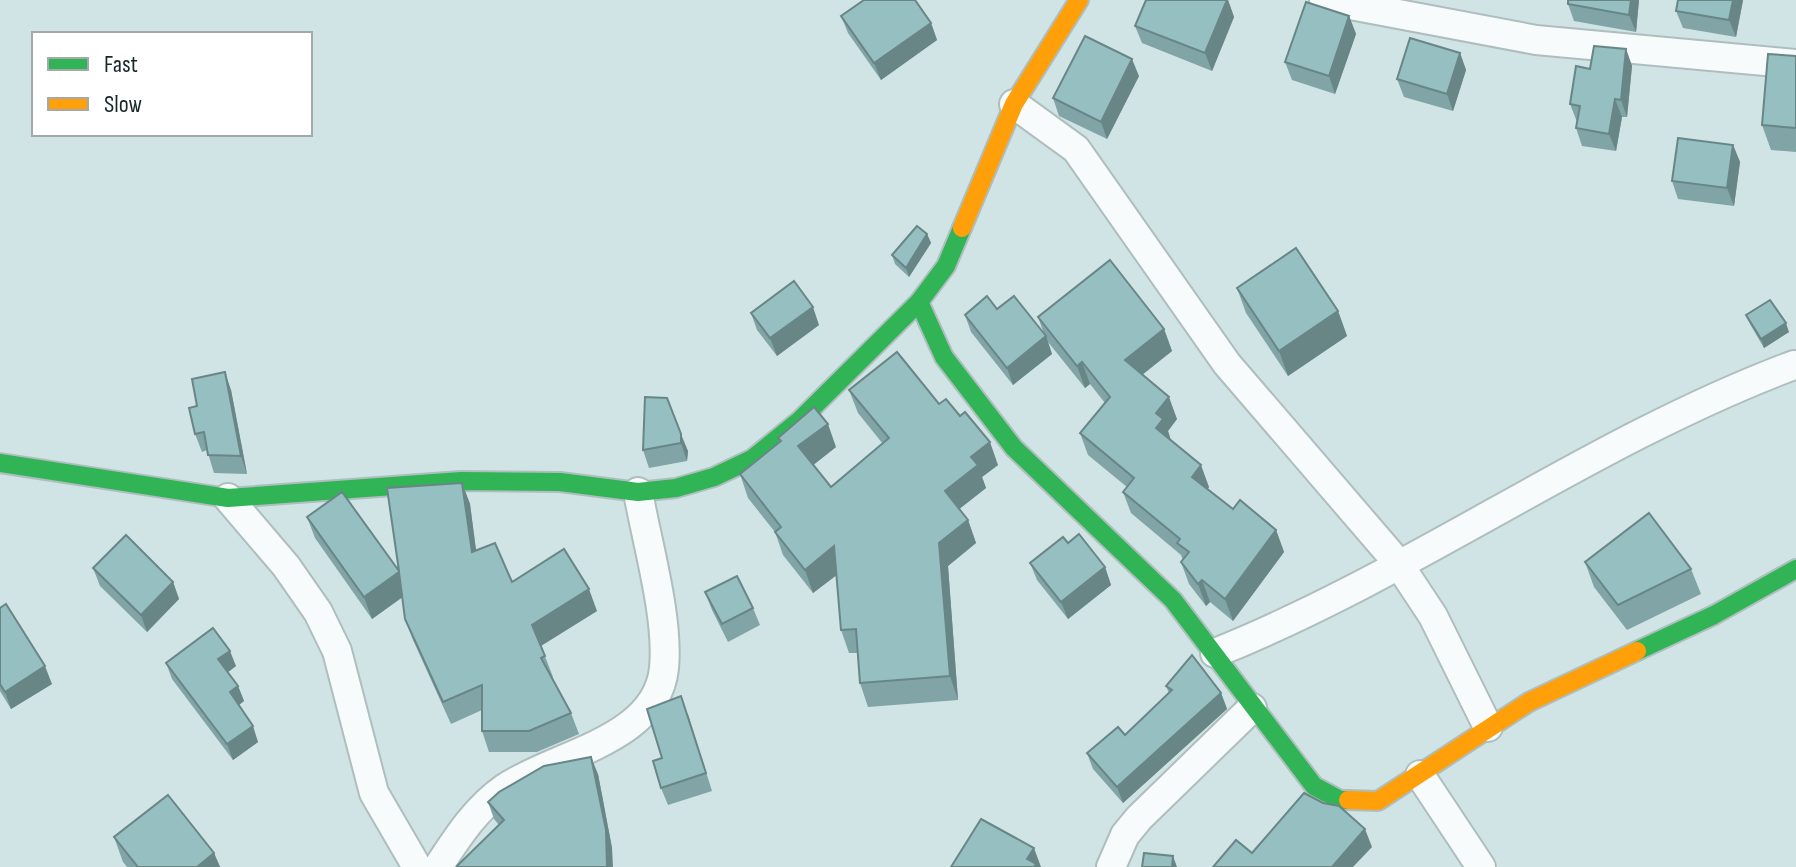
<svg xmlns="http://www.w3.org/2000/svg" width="1796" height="867" font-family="'Sofia Sans Condensed',sans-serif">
<rect width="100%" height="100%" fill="#d0e4e5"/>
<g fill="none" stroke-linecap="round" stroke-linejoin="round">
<g stroke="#aebebf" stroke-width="32">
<g id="street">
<path d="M1324,0L1536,40L1796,64"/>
<path d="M1014,104L1076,149L1227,364L1398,563L1433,616L1488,727"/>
<path d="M228,498L286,566L318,612L337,651L374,793L417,867"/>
<path d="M1215,653C1415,573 1591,441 1794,365"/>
<path d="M1420,775L1481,867"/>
<path d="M438,867C457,838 476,808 505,788C555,754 657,741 664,668C669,618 647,543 638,492"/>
<path d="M1111,867L1125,835L1139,818L1252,708"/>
</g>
</g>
<g stroke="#aebebf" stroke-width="22">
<g id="fast">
<path d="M919,302L944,357L1014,448L1173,600L1314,786L1340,800H1348"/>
<path d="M0,463L228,498L461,481L560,482L638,492L676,488L714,477L752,459L800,420L919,302L946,266L962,228"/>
<path d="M1637,651L1714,615L1796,569"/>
</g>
</g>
<g stroke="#aebebf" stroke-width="22">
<g id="slow">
<path d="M962,228L1014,104L1079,0"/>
<path d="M1348,800L1378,801L1529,702L1637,651"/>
</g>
</g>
<use href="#street" stroke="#f8fbfb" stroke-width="28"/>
<use href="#fast" stroke="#30b455" stroke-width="18"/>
<use href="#slow" stroke="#ff9f0a" stroke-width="18"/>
</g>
<g fill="#81a4a6">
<path d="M1228,0L1234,17L1212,71L1142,43L1135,26Z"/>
<path d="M1568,0H1639L1636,32L1574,21L1568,4Z"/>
<path d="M1743,0L1736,37L1683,28L1676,11Z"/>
<path d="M841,16L931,23L937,40L881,80L848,33Z"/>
<path d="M1349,16L1356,34L1335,94L1292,80L1285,62Z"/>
<path d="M1626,49L1632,66L1627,117H1622L1616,151L1582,146L1576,128L1577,122L1570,104L1590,69Z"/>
<path d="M1460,53L1466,70L1453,111L1404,97L1397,79Z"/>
<path d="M1796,56V152L1771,150L1762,125Z"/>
<path d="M1139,76L1107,139L1059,116L1053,98Z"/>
<path d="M1733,145L1740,162L1734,206L1678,199L1672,181Z"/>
<path d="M927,234L931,243L909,277L895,264L892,255Z"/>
<path d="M1237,288L1338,311L1347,336L1288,376L1246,313Z"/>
<path d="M997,309L1044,334L1038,317L1164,329L1172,351L1142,375L1177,419L1168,431L1171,440L1209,487L1208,489L1233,509L1276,530L1284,552L1233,621L1210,602L1206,606L1189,584L1181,562L1183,560L1181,555L1131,513L1123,492L1127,487L1088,455L1080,433L1105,403L1090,384L1085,388L1048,342L1052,354L1013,385L971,332L965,315Z"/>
<path d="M751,313L819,325L777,356L757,330Z"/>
<path d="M1746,315L1789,332L1764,348L1750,324Z"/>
<path d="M231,390L247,474L214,473L207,450L202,452L195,434L197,406Z"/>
<path d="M849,390L939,404L998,465L982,477L986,488L959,509L968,520L976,543L948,566L958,700L868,707L860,683L858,653H849L841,630L837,575L813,593L783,555L775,532L748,498L740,474L779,442L778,438L836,447L813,465L831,487L883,444L858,413Z"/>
<path d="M645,397L688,451L687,461L649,468L643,450Z"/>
<path d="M462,483L470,504L476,550L512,582L597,611L541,646L553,677L552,678L571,713L579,734L537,752H489L482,731V710L451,724L413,640L405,619L402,597L372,619L315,538L307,517L399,571Z"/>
<path d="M1068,543L1105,567L1111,585L1068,619L1037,580L1030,563Z"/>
<path d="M1585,562L1691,569L1701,594L1627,630L1594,587Z"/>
<path d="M93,568L173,582L179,599L147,632L100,586Z"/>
<path d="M705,592L753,608L760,625L728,642L712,610Z"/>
<path d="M0,608L52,684L11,709L0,691Z"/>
<path d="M166,663L236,666L228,672L238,686L244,701L239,705L258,742L233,760L172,679Z"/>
<path d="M1166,686L1221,693L1227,709L1123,803L1093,769L1087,753L1125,735L1169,693Z"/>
<path d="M688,714L712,791L668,805L661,788L662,758Z"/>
<path d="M598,774L612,848L499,825L494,819L488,802Z"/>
<path d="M114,837L214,853L220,867H127L123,862Z"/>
</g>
<g fill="#698687">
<path d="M1228,0L1234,17L1212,71L1205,53Z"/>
<path d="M1631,0H1639L1636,32L1629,15Z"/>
<path d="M1733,0H1743L1736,37L1729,20Z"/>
<path d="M1349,16L1356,34L1335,94L1329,76Z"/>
<path d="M931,23L937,40L881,80L874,63Z"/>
<path d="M1626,49L1632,66L1627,117L1621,100Z"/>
<path d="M1460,53L1466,70L1453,111L1447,94Z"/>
<path d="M1132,59L1139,76L1107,139L1101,122Z"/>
<path d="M1615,99L1622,117L1616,151L1609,134Z"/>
<path d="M1733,145L1740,162L1734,206L1727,188Z"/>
<path d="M927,234L931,243L909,277L906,268Z"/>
<path d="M813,307L819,325L777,356L770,338Z"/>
<path d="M1338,311L1347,336L1288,376L1279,351Z"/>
<path d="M1786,323L1789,332L1764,348L1761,339Z"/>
<path d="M1164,329L1172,351L1133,382L1125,360Z"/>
<path d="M1046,336L1052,354L1013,385L1007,368Z"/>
<path d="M1082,362L1090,384L1085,388L1077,366Z"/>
<path d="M225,372L231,390L247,474L241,456Z"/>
<path d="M1169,397L1177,419L1168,431L1171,441L1156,428V413Z"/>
<path d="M828,424L836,447L807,470L798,446Z"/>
<path d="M681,434L688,451L687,461L681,443Z"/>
<path d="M990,442L998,465L982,477L986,488L953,514L945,491L971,457Z"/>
<path d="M1201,465L1209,487L1200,499L1192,477Z"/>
<path d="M462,483L470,504L479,573L472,552Z"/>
<path d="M968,520L976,543L948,566L958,700L950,676L939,543Z"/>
<path d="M1276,530L1284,552L1233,621L1225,599Z"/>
<path d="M834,546L843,570L813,593L805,570Z"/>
<path d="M1105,567L1111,585L1068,619L1061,602Z"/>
<path d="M399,572L407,594L372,619L364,597Z"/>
<path d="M1202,580L1210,602L1206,606L1198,584Z"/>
<path d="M173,582L179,599L147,632L141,615Z"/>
<path d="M589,589L597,611L539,647L532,625Z"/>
<path d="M230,651L236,666L224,675L218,659Z"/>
<path d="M45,666L52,684L11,709L5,692Z"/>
<path d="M238,686L244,701L235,708L230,692Z"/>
<path d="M1221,693L1227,709L1123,803L1117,787Z"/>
<path d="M253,726L258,742L233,760L227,744Z"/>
<path d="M591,757L598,774L612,848L613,867H607Z"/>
<path d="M1365,829L1372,847L1353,867H1332Z"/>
<path d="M1034,848L1041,867H1030L1027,859Z"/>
<path d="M214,853L220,867H197Z"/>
<path d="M1173,856L1177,867H1172Z"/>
</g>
<g fill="#96bfc1" stroke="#698687" stroke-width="2">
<path d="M864,0H915L931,23L874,63L841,16Z"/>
<path d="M1146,0H1227L1205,53L1135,26Z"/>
<path d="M1568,0H1631L1629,15L1568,4Z"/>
<path d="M1678,0H1733L1729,20L1676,11Z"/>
<path d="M1306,2L1349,16L1329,76L1285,62Z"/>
<path d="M1085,36L1132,59L1101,122L1053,98Z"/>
<path d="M1410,38L1460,53L1447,94L1397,79Z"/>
<path d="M1594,46L1626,49L1621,100L1615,99L1609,134L1576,128L1580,106L1570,104L1576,66L1590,69Z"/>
<path d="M1768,54L1796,56V128L1762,125Z"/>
<path d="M1678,138L1733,145L1727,188L1672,181Z"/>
<path d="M917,226L927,234L906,268L892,255Z"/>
<path d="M1296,248L1338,311L1279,351L1237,288Z"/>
<path d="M1110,260L1164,329L1125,360L1169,397L1156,413L1163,419L1156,428L1201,465L1192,477L1233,509L1240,500L1276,530L1225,599L1202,580L1198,584L1181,562L1189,552L1177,543L1180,539L1123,492L1134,478L1080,433L1110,397L1082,362L1077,366L1038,317Z"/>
<path d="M794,281L813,307L770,338L751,313Z"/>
<path d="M987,296L997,309L1014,296L1046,336L1007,368L965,315Z"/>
<path d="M1770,300L1786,323L1761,339L1746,315Z"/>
<path d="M897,352L939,404L946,399L960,416L965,412L990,442L971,457L978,465L945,491L968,520L939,543L950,676L860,683L856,629L841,630L834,546L805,570L775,532L781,527L740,474L781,441L778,438L814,407L828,424L798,446L831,487L889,438L849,390Z"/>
<path d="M225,372L241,456L208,455L204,432L195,434L189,408L197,406L192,379Z"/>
<path d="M645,397L667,398L681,434V443L643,450Z"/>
<path d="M462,483L472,552L495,543L512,582L564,549L589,589L532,625L545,656L541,658L571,713L529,731H482V685L443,702L405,619L399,572L364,597L307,517L342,492L399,571L387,488Z"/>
<path d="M1649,513L1691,569L1618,605L1585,562Z"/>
<path d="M1079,534L1105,567L1061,602L1030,563L1063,537L1068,543Z"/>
<path d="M126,535L173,582L141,615L93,568Z"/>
<path d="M737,576L753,608L722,624L705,592Z"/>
<path d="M6,604L45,666L5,692L0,684V608Z"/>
<path d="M213,628L230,651L218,659L238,686L230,692L253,726L227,744L166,663Z"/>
<path d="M1192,655L1221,693L1117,787L1087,753L1118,727L1125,735L1172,690L1166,686Z"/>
<path d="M681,696L706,773L661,788L653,761L662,758L647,709Z"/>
<path d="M591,757L606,830L607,867H458L457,866L504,820L488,802L499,792L544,766Z"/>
<path d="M1304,793L1323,803L1339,806L1365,829L1332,867H1213L1236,840L1252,853Z"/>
<path d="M168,795L214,853L197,867H138L114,837Z"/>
<path d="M981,819L1034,848L1027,859L1036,864L1034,867H951Z"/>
<path d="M1144,853L1173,856L1172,867H1142Z"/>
</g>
<rect x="32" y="32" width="280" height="104" fill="#ffffff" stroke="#a3a9a9" stroke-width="2"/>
<rect x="48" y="58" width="40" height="12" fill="#30b455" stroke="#a3a9a9" stroke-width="2"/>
<text x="104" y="72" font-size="24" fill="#182727">Fast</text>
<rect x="48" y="98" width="40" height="12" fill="#ff9f0a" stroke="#a3a9a9" stroke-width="2"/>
<text x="104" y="112" font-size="24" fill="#182727">Slow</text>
</svg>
